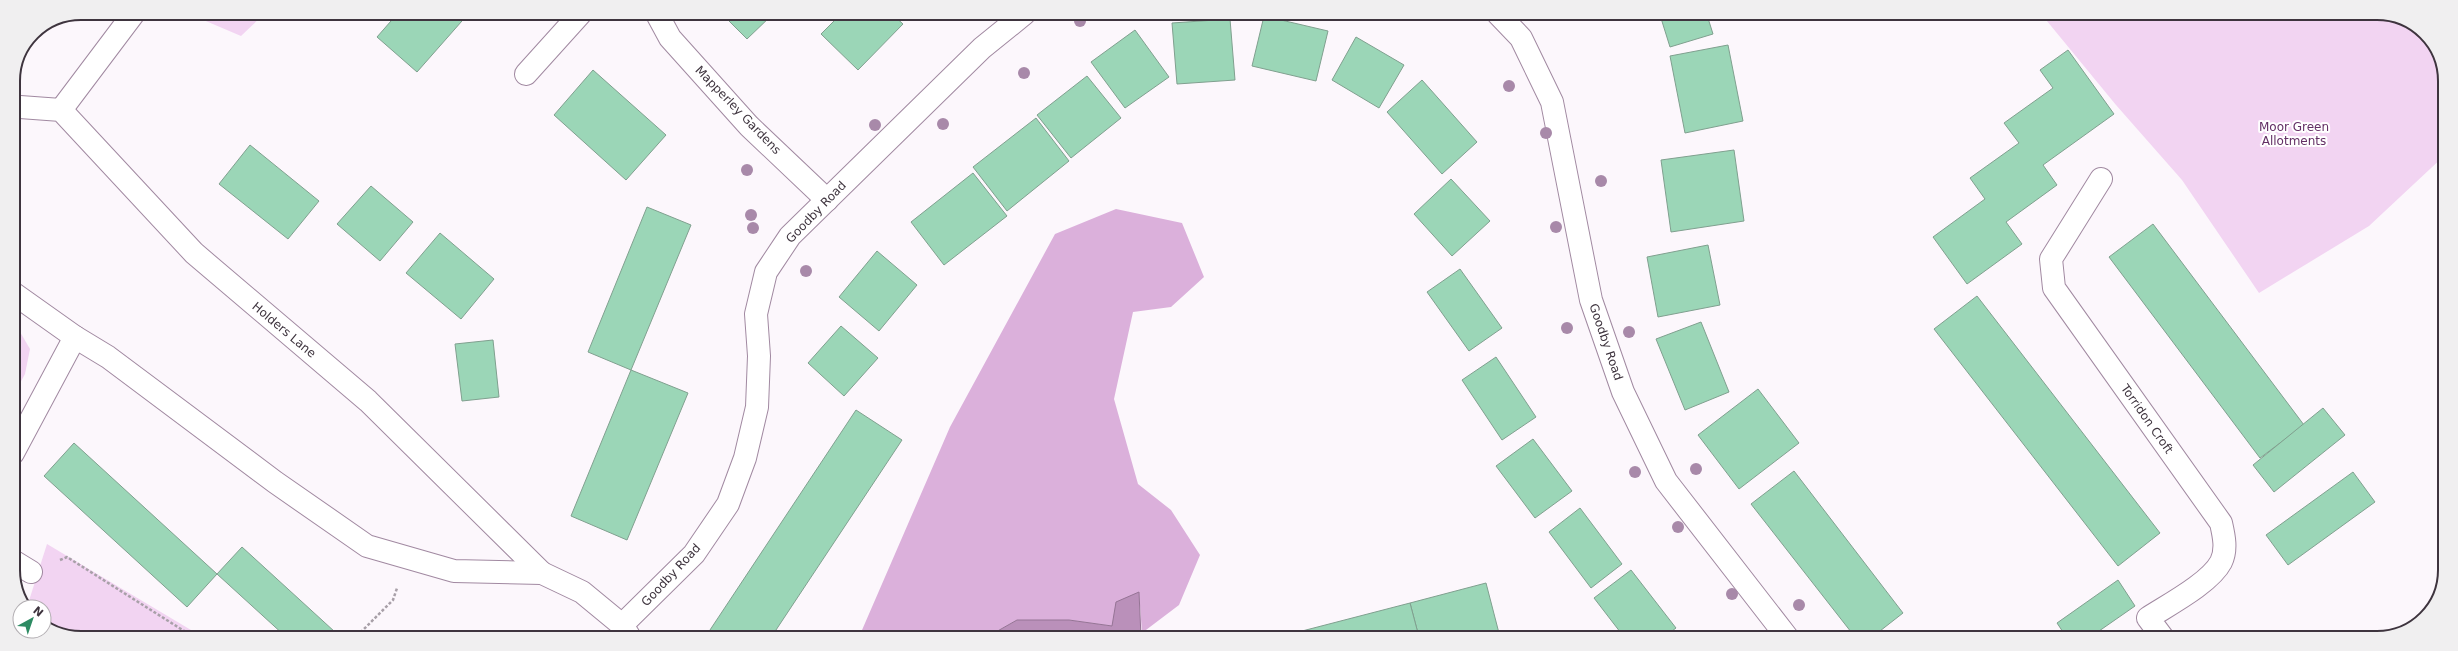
<svg xmlns="http://www.w3.org/2000/svg" width="2458" height="651" font-family="'DejaVu Sans',sans-serif">
<rect width="100%" height="100%" fill="#fcf7fc"/>
<g fill="#f2d4f2">
<path d="M187,13H265L241,36Z"/>
<path d="M2042,15H2394L2428,36L2445,76V155L2369,226L2259,293L2182,180L2116,105Z"/>
<path d="M13,320L30,349L25,374L13,396Z"/>
<path d="M47,544L201,636H64L44,623V607H27Z"/>
</g>
<path fill="#dbb0db" d="M1116,209L1182,223L1204,277L1171,307L1133,312L1114,399L1138,484L1171,510L1200,555L1179,605L1142,633L1139,592L1112,626L1069,620H1017L987,637H859L950,427L1055,234Z"/>
<path fill="#ba90ba" stroke="#957495" d="M1139,592L1141,637H987L1017,620H1069L1112,626L1116,602Z"/>
<g fill="#9bd6b7" stroke="#80a08f">
<path d="M398,13H469L417,72L377,37Z"/>
<path d="M722,14H773L747,39Z"/>
<path d="M841,14H892L903,24L858,70L821,34Z"/>
<path d="M1660,15H1707L1713,34L1670,47Z"/>
<path d="M1264,16L1328,31L1316,81L1252,66Z"/>
<path d="M1230,19L1235,80L1177,84L1172,23Z"/>
<path d="M1135,30L1169,77L1125,108L1091,62Z"/>
<path d="M1356,37L1404,65L1379,108L1332,80Z"/>
<path d="M1728,45L1743,121L1685,133L1670,56Z"/>
<path d="M2068,50L2114,114L2043,165L2057,185L2006,222L2022,244L1967,284L1933,237L1985,199L1970,178L2019,143L2004,123L2053,88L2040,70Z"/>
<path d="M593,70L666,135L626,180L554,115Z"/>
<path d="M1087,76L1121,118L1071,158L1037,115Z"/>
<path d="M1422,80L1477,142L1442,174L1387,112Z"/>
<path d="M1036,118L1069,161L1007,211L973,167Z"/>
<path d="M250,145L319,201L288,239L219,184Z"/>
<path d="M1734,150L1744,221L1671,232L1661,160Z"/>
<path d="M973,173L1007,216L944,265L911,222Z"/>
<path d="M1451,179L1490,221L1452,256L1414,214Z"/>
<path d="M371,186L413,222L380,261L337,224Z"/>
<path d="M647,207L691,225L631,370L588,352Z"/>
<path d="M2153,224L2304,425L2260,458L2109,257Z"/>
<path d="M440,233L494,279L461,319L406,273Z"/>
<path d="M1708,245L1720,305L1658,317L1647,257Z"/>
<path d="M877,251L917,285L879,331L839,297Z"/>
<path d="M1460,269L1502,328L1469,351L1427,292Z"/>
<path d="M1977,296L2160,533L2118,566L1934,329Z"/>
<path d="M1701,322L1729,392L1685,410L1656,339Z"/>
<path d="M841,326L878,358L844,396L808,363Z"/>
<path d="M493,340L499,397L462,401L455,344Z"/>
<path d="M1496,357L1536,417L1502,440L1462,380Z"/>
<path d="M631,370L688,393L627,540L571,516Z"/>
<path d="M1758,389L1799,443L1739,489L1698,435Z"/>
<path d="M2323,408L2345,435L2274,492L2253,465Z"/>
<path d="M856,410L902,440L772,636H706Z"/>
<path d="M1533,439L1572,491L1535,518L1496,466Z"/>
<path d="M74,443L217,574L187,607L44,476Z"/>
<path d="M1794,471L1903,613L1871,638L1855,637L1751,504Z"/>
<path d="M2353,472L2375,502L2288,565L2266,535Z"/>
<path d="M1580,508L1622,564L1591,588L1549,532Z"/>
<path d="M242,547L335,632L332,636H285L217,574Z"/>
<path d="M1631,570L1676,628L1664,637H1624L1594,598Z"/>
<path d="M2118,580L2135,606L2089,638H2067L2057,623Z"/>
<path d="M1486,583L1500,637H1419L1410,603Z"/>
<path d="M1410,603L1419,637H1279Z"/>
</g>
<g fill="none" stroke-linecap="round" stroke-linejoin="round">
<g stroke="#a189a1" stroke-width="24">
<g id="minor">
<path d="M657,14L670,38L749,126L827,200"/>
<path d="M1498,14L1521,38L1552,102L1591,300L1623,392L1666,481L1787,637"/>
<path d="M526,74L581,13"/>
<path d="M20,107L61,110L194,253L368,401L542,573"/>
<path d="M61,110L134,13"/>
<path d="M2101,179L2051,259L2054,288L2221,523C2224,536 2227,550 2221,562C2210,583 2168,605 2148,618L2163,638"/>
<path d="M13,293L75,337L108,357L275,482L367,546L454,571L542,573L582,592L622,625L629,636"/>
<path d="M13,453L75,337"/>
<path d="M13,561L31,572"/>
<path d="M622,625L694,554L728,504L745,458L757,407L759,356L756,314L766,272L790,236L982,48L1024,14"/>
</g>
</g>
<g stroke="#a8a0a8" stroke-width="2.5" stroke-dasharray="3 2" stroke-linecap="butt">
<path d="M60,560L67,557L192,636"/>
<path d="M357,636L393,600L397,588"/>
</g>
<use href="#minor" stroke="#fff" stroke-width="22"/>
</g>
<g fill="#a889a9">
<circle cx="1080" cy="21" r="6"/>
<circle cx="1024" cy="73" r="6"/>
<circle cx="1509" cy="86" r="6"/>
<circle cx="943" cy="124" r="6"/>
<circle cx="875" cy="125" r="6"/>
<circle cx="1546" cy="133" r="6"/>
<circle cx="747" cy="170" r="6"/>
<circle cx="1601" cy="181" r="6"/>
<circle cx="751" cy="215" r="6"/>
<circle cx="1556" cy="227" r="6"/>
<circle cx="753" cy="228" r="6"/>
<circle cx="806" cy="271" r="6"/>
<circle cx="1567" cy="328" r="6"/>
<circle cx="1629" cy="332" r="6"/>
<circle cx="1696" cy="469" r="6"/>
<circle cx="1635" cy="472" r="6"/>
<circle cx="1678" cy="527" r="6"/>
<circle cx="1732" cy="594" r="6"/>
<circle cx="1799" cy="605" r="6"/>
</g>
<g text-anchor="middle" stroke-width="4" stroke-linejoin="round" paint-order="stroke">
<g font-size="12" fill="#3e343e" stroke="#fff">
<text transform="translate(738 110) rotate(46)" y="4">Mapperley Gardens</text>
<text transform="translate(816 212) rotate(-46)" y="4">Goodby Road</text>
<text transform="translate(284 330) rotate(40)" y="4">Holders Lane</text>
<text transform="translate(1606 342) rotate(71)" y="4">Goodby Road</text>
<text transform="translate(2147 419) rotate(55)" y="4">Torridon Croft</text>
<text transform="translate(671 575) rotate(-47)" y="4">Goodby Road</text>
</g>
<g font-size="12" fill="#632f65" stroke="#fff">
<text x="2294" y="131">Moor Green<tspan x="2294" dy="14">Allotments</tspan></text>
</g>
</g>
<path d="M0 0H2458V651H0ZM81 20H2377A61 61 0 0 1 2438 81V570A61 61 0 0 1 2377 631H81A61 61 0 0 1 20 570V81A61 61 0 0 1 81 20Z" fill="#f0eff0" fill-rule="evenodd"/>
<path fill="none" stroke="#3e343e" stroke-width="2" d="M81 20H2377A61 61 0 0 1 2438 81V570A61 61 0 0 1 2377 631H81A61 61 0 0 1 20 570V81A61 61 0 0 1 81 20Z"/>
<g transform="translate(32 619) rotate(40)"><circle r="19" fill="#ffffff" stroke="#b2aeb2"/>
<path d="M0-3L7 15L0 10L-7 15Z" fill="#2d8b63"/>
<text y="-6" font-size="11" font-weight="bold" text-anchor="middle" fill="#3e343e">N</text>
</g>
</svg>
